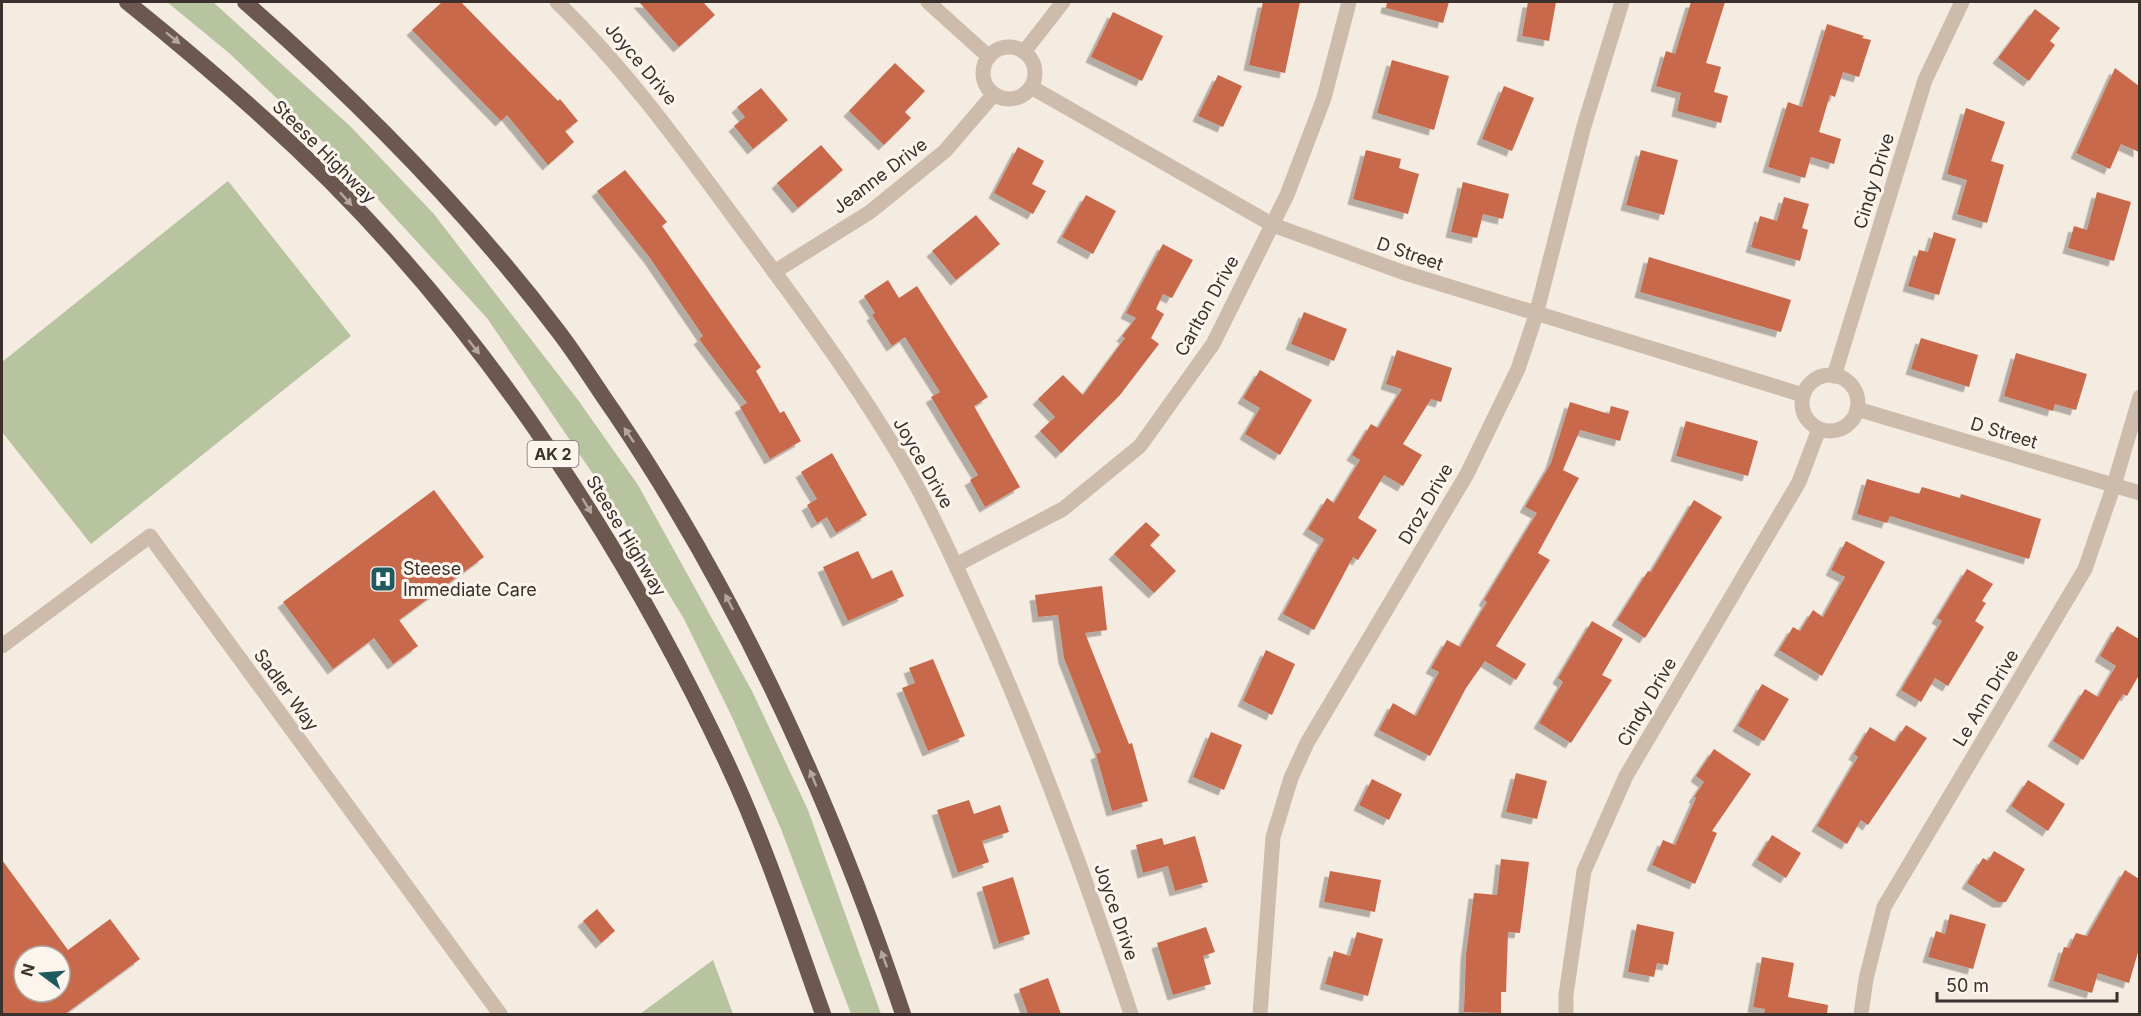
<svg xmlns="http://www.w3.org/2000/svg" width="2141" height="1016" font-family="Inter,sans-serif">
<defs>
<filter id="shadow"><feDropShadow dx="-5.5" dy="5.5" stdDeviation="0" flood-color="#0004"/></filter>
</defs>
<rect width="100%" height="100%" fill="#f4ebe1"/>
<g fill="#b8c4a0">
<path d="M167,2H213L350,126L433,213L578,400L638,485L752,691L808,810L881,1014H851L781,829L732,717L684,619L614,505L487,318L341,159L229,53Z"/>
<path d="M228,181L351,336L91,544L2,432V362Z"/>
<path d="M713,960L733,1014H640Z"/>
</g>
<g fill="#c8694b" fill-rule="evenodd" filter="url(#shadow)">
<path d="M442,2H461L558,101L560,99L578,121L565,131L574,142L548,165L507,115L501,121L412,30Z"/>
<path d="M639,2H703L715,15L679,47Z"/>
<path d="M1263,2H1300L1285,73L1249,65Z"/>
<path d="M1387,2H1449L1443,23L1386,8Z"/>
<path d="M1528,2H1556L1549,41L1522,36Z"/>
<path d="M1691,2H1725L1706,63L1721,67L1714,92L1728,96L1721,123L1677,111L1681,93L1656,86L1666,51L1675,54Z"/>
<path d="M2035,9L2060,28L2050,41L2055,45L2029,81L1998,58Z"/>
<path d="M1113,12L1163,36L1142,81L1091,57Z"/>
<path d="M1827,24L1864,36L1862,38L1871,40L1859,77L1843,72L1835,97L1830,95L1819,132L1841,139L1834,164L1811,157L1805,178L1768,167L1788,102L1802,107Z"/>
<path d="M1392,60L1449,76L1434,130L1377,113Z"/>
<path d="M895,63L925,91L905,112L911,118L884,145L849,111Z"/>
<path d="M2115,68L2139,86V152L2121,144L2110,169L2076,153Z"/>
<path d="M1218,75L1242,86L1223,127L1198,116Z"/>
<path d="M1504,86L1534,98L1512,151L1482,139Z"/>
<path d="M761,88L788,120L753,149L734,126L745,117L737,107Z"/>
<path d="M1966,108L2005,122L1991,161L2004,165L1987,223L1957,214L1967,180L1947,174Z"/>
<path d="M821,145L843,170L798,208L777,183Z"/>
<path d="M1018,147L1044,161L1032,184L1046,191L1033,214L994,193Z"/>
<path d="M1366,150L1401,159L1399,168L1419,174L1408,214L1353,199Z"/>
<path d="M1641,150L1678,160L1664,215L1626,205Z"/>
<path d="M625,170L667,222L662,226L761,367L756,371L780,413L784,411L801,441L770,459L740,407L747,403L699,339L703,336L650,258L597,191Z"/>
<path d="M1463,182L1509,194L1503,219L1483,214L1477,238L1451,232Z"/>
<path d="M2097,192L2131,202L2114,261L2068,248L2074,226L2087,230Z"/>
<path d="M1086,195L1116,211L1093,254L1062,237Z"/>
<path d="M1784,197L1809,204L1802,228L1808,230L1800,261L1751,247L1760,216L1777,221Z"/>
<path d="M976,215L1000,244L956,280L932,251Z"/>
<path d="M1934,232L1956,239L1939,295L1908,286L1919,250L1928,252Z"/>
<path d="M1163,244L1193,260L1172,298L1163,294L1156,309L1164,314L1151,338L1159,344L1120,395L1061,453L1040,431L1055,417L1038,399L1063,375L1083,395L1125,338L1122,336L1136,318L1126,313Z"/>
<path d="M1649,257L1791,300L1781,332L1640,292Z"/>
<path d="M888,280L899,298L917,286L988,397L974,406L1020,487L985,507L970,480L978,475L931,397L940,392L905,337L892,346L872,315L875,313L864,296Z"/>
<path d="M1304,312L1347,329L1334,361L1291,344Z"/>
<path d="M1921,338L1978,355L1969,387L1911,369Z"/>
<path d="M1397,350L1452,368L1441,402L1431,399L1403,444L1422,455L1403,486L1384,475L1358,518L1377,530L1358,560L1353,557L1314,630L1283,614L1324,539L1308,529L1327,498L1334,503L1360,460L1352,455L1371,424L1378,428L1402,389L1386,384Z"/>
<path d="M2016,353L2087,374L2076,410L2055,404L2053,411L2004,396Z"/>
<path d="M1260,370L1312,400L1280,455L1245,434L1260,408L1243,398Z"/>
<path d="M1570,402L1609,414L1611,406L1629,411L1620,441L1580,430L1563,470L1579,478L1538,553L1550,560L1496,646L1526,664L1516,680L1485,661L1466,688L1430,756L1379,730L1393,703L1416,716L1439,672L1431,668L1447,640L1460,647L1487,602L1484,600L1537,513L1525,507L1551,463Z"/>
<path d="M1686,421L1758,441L1748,476L1676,456Z"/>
<path d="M832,453L867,515L836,533L827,517L817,523L807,505L817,499L801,472Z"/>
<path d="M1867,479L1919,494L1922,487L1960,498L1961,494L2041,519L2029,559L1890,516L1887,523L1857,514Z"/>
<path d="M434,490L484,557L399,620L418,646L393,664L374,638L333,669L283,602Z"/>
<path d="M1694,500L1722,517L1645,638L1617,620L1648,571L1651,572Z"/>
<path d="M1146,522L1160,535L1150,545L1176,571L1154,593L1114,554Z"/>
<path d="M1846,541L1885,562L1822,676L1779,650L1793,627L1800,631L1813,610L1823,617L1845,577L1831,570Z"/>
<path d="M858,551L872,579L892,570L904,596L848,621L823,567Z"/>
<path d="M1967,569L1993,584L1982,601L1986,603L1975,621L1984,627L1948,686L1935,678L1921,702L1901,690L1942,621L1937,618Z"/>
<path d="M1102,586L1107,630L1085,633L1129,744L1132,743L1148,801L1112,811L1096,754L1101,752L1064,658L1058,615L1038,617L1035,595Z"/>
<path d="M1592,621L1623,639L1602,675L1612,680L1571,743L1539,723L1563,682L1558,678Z"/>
<path d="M2117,626L2139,639V675L2127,696L2123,694L2083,760L2053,741L2085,689L2098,697L2116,666L2100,656Z"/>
<path d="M1266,650L1295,664L1272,715L1243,701Z"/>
<path d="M933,659L965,736L928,751L902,688L915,683L909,668Z"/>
<path d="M1762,684L1789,699L1764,741L1738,726Z"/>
<path d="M1906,725L1927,738L1868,825L1861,820L1847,844L1817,826L1858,757L1854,754L1870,727L1895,742Z"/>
<path d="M1211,732L1242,745L1224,790L1193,777Z"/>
<path d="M1714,749L1751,774L1712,831L1717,833L1695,884L1652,865L1663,840L1675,845L1696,798L1694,797L1704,782L1696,776Z"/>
<path d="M1516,773L1547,781L1537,819L1506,812Z"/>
<path d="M1372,779L1402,794L1389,820L1359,805Z"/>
<path d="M2028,780L2065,804L2048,831L2011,806Z"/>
<path d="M969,800L974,814L1000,805L1009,832L982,841L989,862L958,873L937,810Z"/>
<path d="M1772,835L1801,853L1786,878L1757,860Z"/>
<path d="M1195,836L1208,882L1175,891L1168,866L1143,873L1136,845L1162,838L1164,845Z"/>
<path d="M1994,851L2025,869L2006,902H1998L1967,883L1983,858L1988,861Z"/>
<path d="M1501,859L1529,862L1520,933L1508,932L1506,992H1501V1013L1464,1012L1466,955L1474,893L1497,895Z"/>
<path d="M2,860L68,950L110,919L140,959L65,1014H2ZM24,956H60V992H24Z"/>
<path d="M2125,870L2139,879V949L2129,983L2098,973L2092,993L2053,981L2064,947L2069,948L2076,933L2087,936Z"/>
<path d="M1330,871L1381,880L1375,912L1324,902Z"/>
<path d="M1013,877L1030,934L999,944L982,887Z"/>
<path d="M597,909L615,931L601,943L583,921Z"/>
<path d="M1950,914L1986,924L1973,969L1928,957L1936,931L1945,934Z"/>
<path d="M1637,924L1674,932L1668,965L1657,963L1654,977L1628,972Z"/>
<path d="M1206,927L1215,952L1203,956L1211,984L1173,995L1157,943Z"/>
<path d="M1357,932L1383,939L1368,996L1325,984L1334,951L1350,956Z"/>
<path d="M1762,957L1794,963L1788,997L1828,1005L1827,1014H1764L1765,1009L1753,1007Z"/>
<path d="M1048,978L1061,1014H1028L1019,989Z"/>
</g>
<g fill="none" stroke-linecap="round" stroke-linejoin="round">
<g stroke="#cdbbac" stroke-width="15">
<path d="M557,2C625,68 680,144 736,220C797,302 859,385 910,474C935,518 956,566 977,612C1037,743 1086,878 1131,1014"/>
<path d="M1024,52L1063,2"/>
<path d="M774,272L870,212L945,151L994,94"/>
<path d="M1834,376L1925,80L1962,2"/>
<path d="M956,565L1063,509L1140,446L1213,344L1287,195L1324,98L1349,2"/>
<path d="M2,646L150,536L500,1014"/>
<path d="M1260,1014L1273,837L1291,778L1307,743L1467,474L1518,369L1536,315L1584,126L1622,2"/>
<path d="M1566,1014V995L1584,871L1626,776L1799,482L1819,429"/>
<path d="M1861,1014L1866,979L1884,907L2085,569L2114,485L2140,397"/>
</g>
<g stroke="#cdbbac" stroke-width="15">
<path d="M928,2L989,57"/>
<circle cx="1009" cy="73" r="26"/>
<path d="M1031,87L1273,225L1402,272L1803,395"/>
<circle cx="1830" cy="403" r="28"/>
<path d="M1857,409L2140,493"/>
</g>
<g stroke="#6c584f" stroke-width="16">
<path d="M127,2C197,58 265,117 329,180C494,345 628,552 727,763C765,844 793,930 823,1014"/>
<path d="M245,2C359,102 466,210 558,331C578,357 595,385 614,412C740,598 832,802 903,1014"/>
</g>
</g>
<defs><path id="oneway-solid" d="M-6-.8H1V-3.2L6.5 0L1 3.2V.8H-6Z" transform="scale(1.5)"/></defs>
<g fill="#b4a69e">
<use href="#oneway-solid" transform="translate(173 38) rotate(39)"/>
<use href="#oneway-solid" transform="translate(346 199) rotate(48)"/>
<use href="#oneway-solid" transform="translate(474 347) rotate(52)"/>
<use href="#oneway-solid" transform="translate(629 435) rotate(-124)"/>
<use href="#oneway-solid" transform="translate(587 506) rotate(59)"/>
<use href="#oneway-solid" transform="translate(729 602) rotate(-117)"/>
<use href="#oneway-solid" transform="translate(813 778) rotate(-112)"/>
<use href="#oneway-solid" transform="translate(884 959) rotate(-110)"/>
</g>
<defs>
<g id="hospital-square" transform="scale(1.35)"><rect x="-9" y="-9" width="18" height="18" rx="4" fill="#1f5a5e" stroke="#fbf5ee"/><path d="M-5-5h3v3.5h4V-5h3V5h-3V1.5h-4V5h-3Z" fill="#fff"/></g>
</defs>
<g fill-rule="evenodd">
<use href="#hospital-square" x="383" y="579"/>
</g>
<g text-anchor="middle" stroke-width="6" stroke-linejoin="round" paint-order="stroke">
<rect fill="#fbf5ee" stroke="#756b66" stroke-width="1.5" x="527.5" y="441" width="51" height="26" rx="4.5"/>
<g font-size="16" font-weight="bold" fill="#3b302b">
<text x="553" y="460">AK 2</text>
</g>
<g font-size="18" fill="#3b302b" stroke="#fbf5ee">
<text transform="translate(641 64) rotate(50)" y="6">Joyce Drive</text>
<text transform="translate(324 152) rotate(45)" y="6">Steese Highway</text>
<text transform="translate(880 176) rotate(-37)" y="6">Jeanne Drive</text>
<text transform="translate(1874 181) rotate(-73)" y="6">Cindy Drive</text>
<text transform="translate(1410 254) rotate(19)" y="6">D Street</text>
<text transform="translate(1207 306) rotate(-61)" y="6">Carlton Drive</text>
<text transform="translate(2004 433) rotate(17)" y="6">D Street</text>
<text transform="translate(923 463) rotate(60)" y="6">Joyce Drive</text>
<text transform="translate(1426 504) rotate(-60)" y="6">Droz Drive</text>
<text transform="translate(626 536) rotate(59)" y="6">Steese Highway</text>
<text transform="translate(286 690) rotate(54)" y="6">Sadler Way</text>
<text transform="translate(1986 698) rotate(-59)" y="6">Le Ann Drive</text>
<text transform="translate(1647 702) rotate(-60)" y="6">Cindy Drive</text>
<text transform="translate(1116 912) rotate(71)" y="6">Joyce Drive</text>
</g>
<g font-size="18" fill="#3b302b" stroke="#fbf5ee" text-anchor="start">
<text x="403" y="575">Steese<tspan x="403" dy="21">Immediate Care</tspan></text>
</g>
</g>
<rect width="2141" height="1016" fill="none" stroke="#3b302b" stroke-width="6"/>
<g transform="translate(42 974) rotate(286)"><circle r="28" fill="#fbf5ee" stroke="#aea6a0" stroke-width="1.5"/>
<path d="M0-4.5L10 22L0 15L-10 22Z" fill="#1f5a5e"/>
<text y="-9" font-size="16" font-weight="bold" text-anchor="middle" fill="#3b302b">N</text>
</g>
<path d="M1937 992v9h180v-9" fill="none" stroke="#3b302b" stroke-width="3"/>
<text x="1946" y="992" font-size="18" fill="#3b302b" stroke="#fbf5ee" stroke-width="4.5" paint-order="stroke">50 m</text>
</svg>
